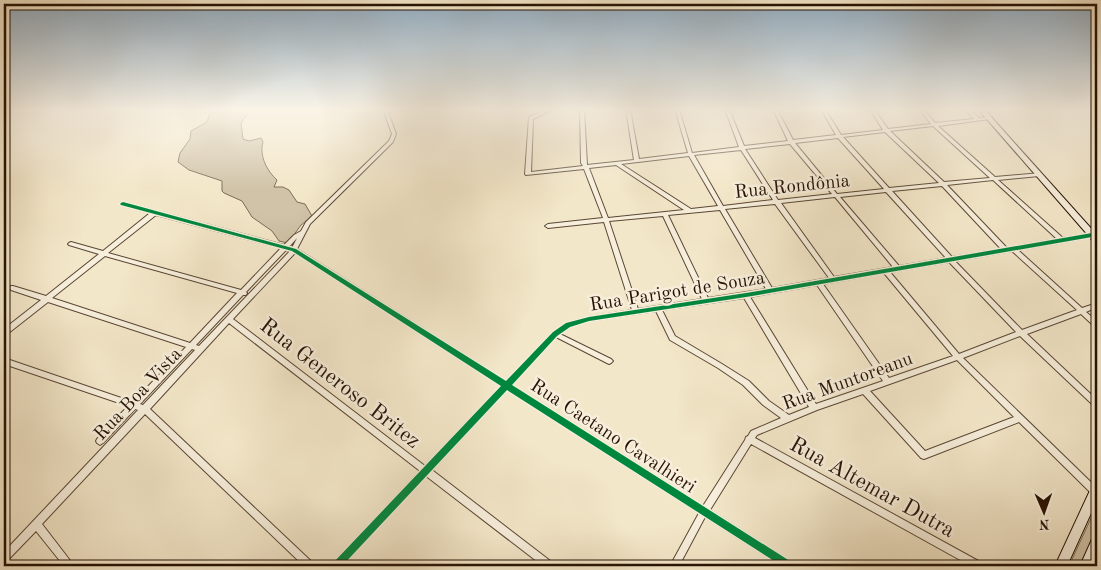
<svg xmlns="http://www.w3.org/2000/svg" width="1101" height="570" font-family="'Old Standard TT',serif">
<rect width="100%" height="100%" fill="#f3e7c9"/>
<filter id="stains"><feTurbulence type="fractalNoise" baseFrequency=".004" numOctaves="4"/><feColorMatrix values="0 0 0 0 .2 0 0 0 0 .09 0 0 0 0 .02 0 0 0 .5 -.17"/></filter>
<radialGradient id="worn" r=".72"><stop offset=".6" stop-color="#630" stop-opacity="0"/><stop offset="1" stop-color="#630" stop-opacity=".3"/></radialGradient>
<g fill="#d0c3a8" stroke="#7c6a56">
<path d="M211,109H251L241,123L243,139L249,141L261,138L263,142C259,156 267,171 277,180L274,187H283L289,190L297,202L305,204L312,216L301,225L288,243L279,241L272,231L252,217L242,201L224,193L222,191V181L189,170L178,162L180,153L190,139L191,131L207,122Z"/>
<path d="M1097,505V529L1080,566H1069Z"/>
</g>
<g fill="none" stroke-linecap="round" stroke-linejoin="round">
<g stroke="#5a4735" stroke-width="2">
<path id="minor" d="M383,109H387L396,134L393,142L310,224L297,249L506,381L553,332L566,323L589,317L632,310L604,222L548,228L545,226L548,224L603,218L584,169L526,175L525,174L529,117L548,109H554L533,119L531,172L583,166L581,163L580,109H584L587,165L634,160L626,109H630L639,159L688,153L675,109H679L692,153L739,147L725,109H729L744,146L788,141L773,109H777L793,140L836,135L821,109H825L841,135L883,130L870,109H874L888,129L931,124L919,109H923L935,123L974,119L965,109H969L979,118L992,117V119H990L938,126L995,177L1041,173V175L1039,176L998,180L1063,238L1092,233L1095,235L1092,237L1018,250L1082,308L1097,303V307L1086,312L1097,321V327H1095L1081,314L1027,334L1097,400V407L1094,406L1020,336L963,358L1097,488V495H1093L1019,422L924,459L921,458L863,394L817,410L757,435L755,438L982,563L983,566H971L751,444L710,510L793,563L794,566H782L705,517L679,566H670L699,513L507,390L432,470L553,563L554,566H543L426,476L342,566H332L333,563L420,471L229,323L150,409L313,563L314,566H304L145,414L42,524L72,563L73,566H64L36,531L7,561L4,562V552L138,410L135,409L103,443L100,445L97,443L96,441L97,439L128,406L4,364V358L133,402L186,347L48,302L6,335L4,336V329L41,300L11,290L10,288L11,286H13L46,296L99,254L69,245L68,244L69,243L71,242L103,251L150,213L121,205L120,204L121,203L123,202L284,245L294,235L301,231L306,222L389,141L392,134ZM933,126L990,178L944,182L890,131ZM885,132L939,183L889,188L843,137ZM838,138L884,189L837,194L795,143ZM790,144L832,194L778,200L745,149ZM741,150L773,200L723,206L694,155ZM689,156L718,206L691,209L621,164ZM616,165L684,210L608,218L589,168ZM993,180L1057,239L1007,248L947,185ZM942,186L1001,249L952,257L892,191ZM886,192L946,258L899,266L840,197ZM835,197L893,267L834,277L781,203ZM775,204L829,278L772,288L725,209ZM720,210L766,289L708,298L668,215ZM156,215L281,248L241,290L108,253ZM663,216L702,299L638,309L609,221ZM297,238L292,248L289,247ZM286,250L290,251L199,346L196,345L243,295H246L247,293L246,292ZM1012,251L1077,310L1022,330L955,261ZM295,253L501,386L425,466L233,319ZM105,256L237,293L190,343L52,298ZM949,262L1016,332L959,354L890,272ZM884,273L953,356L889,378L823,284ZM817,285L883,381L816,404L750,297ZM744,298L809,407L789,415L769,401L749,381L722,364L675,336L662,310ZM656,311L670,340L718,368L743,385L763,405L781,418L751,431L748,436L746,437L745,440L703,506L512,385L556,337L607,363L609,364L611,363L613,361L611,359L560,334L570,327L589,321ZM192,349L195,350L143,405L140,404ZM957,360L1014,417L925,451L870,391Z"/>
</g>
<g stroke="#271204" stroke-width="2">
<g id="secondary">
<path d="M978,109H984L1097,235V243L1094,242Z"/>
<path d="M1097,483V500L1067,566H1055L1093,484Z"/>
<path d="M1097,535V555L1092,566H1080L1093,537Z"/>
</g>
</g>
<use href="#minor" fill="#f7efdc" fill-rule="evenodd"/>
<use href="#secondary" fill="#f7efdc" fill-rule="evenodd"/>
<g stroke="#f7efdc" stroke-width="3">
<path id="cycleway" d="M123,202L296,249L506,381L553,332L566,323L589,317L746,293L1092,233L1095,235L1092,237L746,297L589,321L570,327L557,336L512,385L793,563L794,566H782L507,390L342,566H332L333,563L501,386L292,251L121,205L120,204L121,203Z"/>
</g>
<use href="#cycleway" fill="#00873e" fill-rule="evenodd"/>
</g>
<linearGradient id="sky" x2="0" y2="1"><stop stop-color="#91acc1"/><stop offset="0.58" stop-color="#faf4e7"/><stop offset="1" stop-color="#faf4e7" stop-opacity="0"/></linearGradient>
<rect width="1101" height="189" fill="url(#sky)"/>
<g text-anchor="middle" stroke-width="5" stroke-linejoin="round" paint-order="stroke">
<g font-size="19" fill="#271204" stroke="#f7efdc">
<text transform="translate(792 185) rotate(-6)" y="7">Rua Rondônia</text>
<text transform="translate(677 290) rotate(-9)" y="7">Rua Parigot de Souza</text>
<text transform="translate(847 380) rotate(-20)" y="7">Rua Muntoreanu</text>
<text transform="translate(137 393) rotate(-47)" y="7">Rua Boa Vista</text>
<text transform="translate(614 435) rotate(33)" y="7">Rua Caetano Cavalhieri</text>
</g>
<g font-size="22" fill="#271204" stroke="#f7efdc">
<text transform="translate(341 382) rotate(38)" y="8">Rua Generoso Britez</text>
<text transform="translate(873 486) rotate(29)" y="8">Rua Altemar Dutra</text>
</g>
</g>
<rect width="1101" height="570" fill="none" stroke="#f3e7c9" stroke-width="20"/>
<rect x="5" y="5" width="1091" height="560" fill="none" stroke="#271204" stroke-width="2.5"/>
<rect x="10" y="10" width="1081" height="550" fill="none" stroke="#271204"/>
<g transform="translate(1044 512) rotate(178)" stroke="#f7efdc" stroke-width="4" paint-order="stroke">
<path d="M0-4L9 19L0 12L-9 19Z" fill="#271204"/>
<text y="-8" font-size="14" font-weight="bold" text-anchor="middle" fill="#271204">N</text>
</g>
<rect width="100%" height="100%" filter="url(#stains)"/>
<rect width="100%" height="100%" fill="url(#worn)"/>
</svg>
